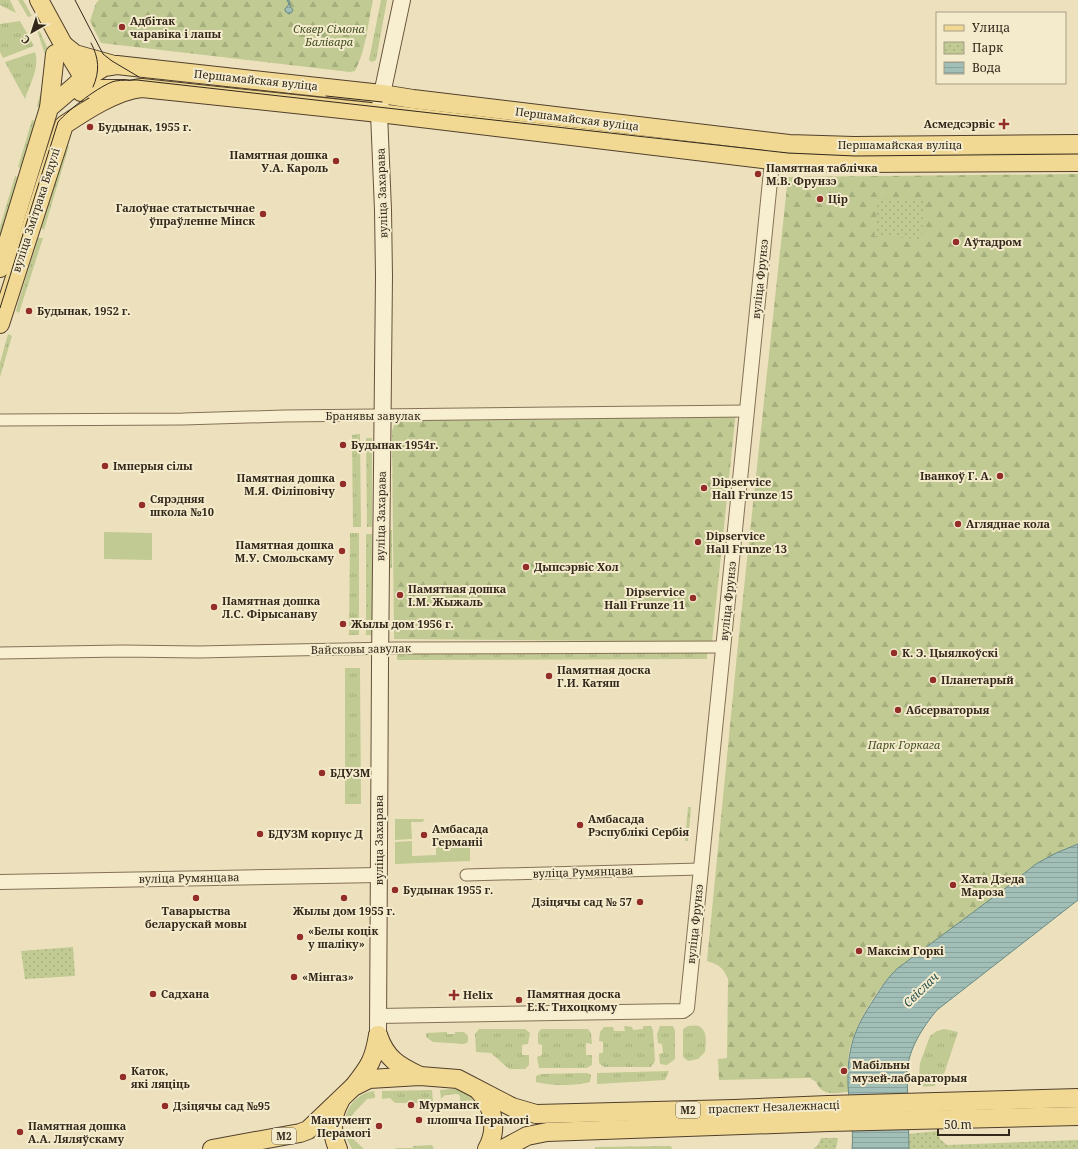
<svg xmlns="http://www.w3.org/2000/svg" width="1078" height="1149" font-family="'Noto Serif',serif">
<defs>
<pattern id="grass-tufts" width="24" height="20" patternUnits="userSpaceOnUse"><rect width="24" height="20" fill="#c0ca92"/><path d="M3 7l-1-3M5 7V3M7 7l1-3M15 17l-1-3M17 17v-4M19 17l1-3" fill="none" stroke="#a5ae7d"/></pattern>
<pattern id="forest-firs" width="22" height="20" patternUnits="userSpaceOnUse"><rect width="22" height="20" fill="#c0ca92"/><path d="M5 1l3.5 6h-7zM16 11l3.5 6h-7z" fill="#a5ae7d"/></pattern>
<pattern id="park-dots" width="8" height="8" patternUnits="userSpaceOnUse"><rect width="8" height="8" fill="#c0ca92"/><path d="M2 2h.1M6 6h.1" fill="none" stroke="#a5ae7d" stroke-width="1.8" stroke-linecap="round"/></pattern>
<pattern id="water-rules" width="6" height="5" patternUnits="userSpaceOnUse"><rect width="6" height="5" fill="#a1beb7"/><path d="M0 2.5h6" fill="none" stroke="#8ba39d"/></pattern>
</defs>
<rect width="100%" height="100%" fill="#ede1bd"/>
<g fill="url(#grass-tufts)">
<path d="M0,0H10L16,13L0,5Z"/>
<path d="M18,0H23L32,16L28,17Z"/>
<path d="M381,0H387L376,60L372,62L369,60Z"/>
<path d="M20,21L34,46L3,58L0,52V24Z"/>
<path d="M39,30L49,51L51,60L40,109L37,106L46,73L47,61L38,33L37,31Z"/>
<path d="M35,52C40,67 30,84 25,99L5,62Z"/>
<path d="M32,120L35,121L22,168L18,167Z"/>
<path d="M65,146H69L44,230L40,227Z"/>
<path d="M15,176L19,178L0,241V227Z"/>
<path d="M38,238H43L19,313L16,311L18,303Z"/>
<path d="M8,334L12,336L0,377V363Z"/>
<path d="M360,434L361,527H353L352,435Z"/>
<path d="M366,438H372V527H367Z"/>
<path d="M388,530H392V568H389Z"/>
<path d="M350,533H359V635H349Z"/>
<rect x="366" y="534" width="6" height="101"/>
<path d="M707,649V659L397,660V650Z"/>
<path d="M345,668H360L361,804H345Z"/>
<path d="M688,807H691L688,841H685Z"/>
<path d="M624,1026L632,1027L633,1030L643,1029V1026H651L653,1030L655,1061L651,1067H604L599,1063V1053H603V1042L599,1041L600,1032L604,1027H613L614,1031H625Z"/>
<path d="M660,1026H673L675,1031V1059L667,1065L660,1064L659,1054L663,1053L662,1044L658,1043L657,1034Z"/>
<path d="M688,1026C691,1026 695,1025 698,1026C708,1029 706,1044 705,1052L698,1059L688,1061L683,1057V1029Z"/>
<path d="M479,1029H525L530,1033L528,1044L522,1045V1055H529V1065L525,1069H509L491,1053L476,1052L475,1034Z"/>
<path d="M541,1029H588L591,1033L592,1044L586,1043V1055H592V1065L586,1068H539L537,1057L542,1055V1045L538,1044V1033Z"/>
<path d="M944,1029L958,1032L944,1074L936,1080L935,1086L918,1087L920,1063L930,1036L937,1031Z"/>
<path d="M447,1032V1034H455V1032H464L468,1036V1042L464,1044L433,1042L426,1037V1033Z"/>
<path d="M669,1071L665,1080L597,1084V1073Z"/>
<path d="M587,1073L591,1075L590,1082C576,1086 550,1086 536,1082V1076L541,1074Z"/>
<path d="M459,1088L480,1100L460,1101V1096L458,1094L445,1095L441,1099L440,1090Z"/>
<path d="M432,1090L433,1102H430V1103H395L390,1098L382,1099V1091Z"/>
<path d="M374,1091L375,1098L367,1099L351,1116V1123H345C345,1107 358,1093 374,1091Z"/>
<path d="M345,1130H351L352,1138L364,1149H352L346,1137Z"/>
<path d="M432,1145L434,1149H395L396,1148H413V1146Z"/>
<path d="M671,1146L672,1149H595V1147Z"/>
</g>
<g fill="url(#forest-firs)">
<path d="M99,0H373C368,23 366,50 355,71L350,72L101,43L90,21L96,3Z"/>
<path d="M1078,174V844L1056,853L1036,864L1007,887L903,964C880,982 855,1023 849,1052C847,1065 848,1079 848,1092C834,1093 823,1097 816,1082L810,1078L719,1080L718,1059L727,1058L728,979C723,967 719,965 707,961L738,644L788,177Z"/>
<path d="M736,411L712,642L394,639L392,431L396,420Z"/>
</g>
<g fill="url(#park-dots)">
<path d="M878,198L926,201L921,239L874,236Z"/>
<path d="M73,947L75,976L25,979L21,951Z"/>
<path d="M937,1131L940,1139L947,1145L1078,1140V1149H909V1134Z"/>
<path d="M821,1138H838L836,1149H813L818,1145Z"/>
</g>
<g fill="#c0ca92">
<path d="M104,532L152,533V560L104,559Z"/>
<path d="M395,819H424L423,822H411L412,839L395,840Z"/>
<path d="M459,838L470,846V861L395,864V842L412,841V856L436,855V840Z"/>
</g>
<g fill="url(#water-rules)" stroke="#698b84">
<path d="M287,0H289L290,6L293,10L292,12L289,14L285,11V9L289,4Z"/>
<path d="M1078,844V900L937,1010C923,1027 909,1048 907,1071L909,1149H852C854,1128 849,1106 848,1085C847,1049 854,1029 874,999C881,988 888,977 898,968L1007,887L1036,864L1056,853Z"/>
</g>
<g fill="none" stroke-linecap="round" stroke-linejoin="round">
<g stroke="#847157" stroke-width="13">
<g id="minor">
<path d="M0,420L183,419L284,416L747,411"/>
<path d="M0,653L122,651L199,652L394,648L723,647"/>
<path d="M466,875L700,869"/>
</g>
</g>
<g stroke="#847157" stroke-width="16">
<g id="tertiary">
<path d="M0,882L379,875"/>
<path d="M378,1016L683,1011L687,1008L773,151"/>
</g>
</g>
<g stroke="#66523a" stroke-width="18">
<path id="secondary" d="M378,1035L380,664L384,276L383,210L379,113L382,94L402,0"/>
</g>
<g stroke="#513f2b" stroke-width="20">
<g id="primary">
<path d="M39,0L63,44L80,72L82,80L81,92"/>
<path d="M65,46L75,54L114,65"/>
<path d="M77,84L91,89H125"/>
<path d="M49,108L55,54"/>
<path d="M0,268L49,108L77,84L104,67L117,65L135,67L382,94L413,99L789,144L854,146L1078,144"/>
<path d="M0,324L64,125C85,111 117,90 142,88L379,113L787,162L855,163L1078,162"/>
<path d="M378,1035C386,1059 399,1066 420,1076"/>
<path d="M354,1086C369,1067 374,1060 378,1035"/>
<path d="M479,1091C494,1107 498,1130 487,1149"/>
<path d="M212,1149L300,1133L308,1130L353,1087L369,1079L420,1076L458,1079L512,1107L536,1114L734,1109L828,1105L1078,1098"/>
<path d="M338,1149C331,1133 331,1117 340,1101"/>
<path d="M503,1149L527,1136L547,1132L829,1122L1078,1116"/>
</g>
</g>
<use href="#minor" stroke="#f8eed0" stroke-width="11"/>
<use href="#tertiary" stroke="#f8eed0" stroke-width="14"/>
<use href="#secondary" stroke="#f8eed0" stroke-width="16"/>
<use href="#primary" stroke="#f1d994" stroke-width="18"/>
<g stroke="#33281b" stroke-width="1">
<path d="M75,0L103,54L112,61L139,77"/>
<path d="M91,43C99,58 100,71 93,87"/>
<path d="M326,96L382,102"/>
<path d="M0,308L58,122C68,110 100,85 115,81C122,80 130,80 137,80L788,153L855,156L1078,154"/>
</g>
</g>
<g fill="#922d28" stroke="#f4ebcc" stroke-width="1.5">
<circle cx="122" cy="27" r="4"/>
<path d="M1002 118h4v4h4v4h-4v4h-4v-4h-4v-4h4z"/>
<circle cx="90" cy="127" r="4"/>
<circle cx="336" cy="161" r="4"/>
<circle cx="758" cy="174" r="4"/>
<circle cx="820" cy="199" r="4"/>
<circle cx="263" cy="214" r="4"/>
<circle cx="956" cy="242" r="4"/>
<circle cx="29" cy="311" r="4"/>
<circle cx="343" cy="445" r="4"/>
<circle cx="105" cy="466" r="4"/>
<circle cx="1000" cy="476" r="4"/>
<circle cx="343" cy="484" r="4"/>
<circle cx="704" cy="488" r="4"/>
<circle cx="142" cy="505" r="4"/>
<circle cx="958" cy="524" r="4"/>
<circle cx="698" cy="542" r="4"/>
<circle cx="342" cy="551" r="4"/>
<circle cx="526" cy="567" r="4"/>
<circle cx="400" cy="595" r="4"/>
<circle cx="693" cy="598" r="4"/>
<circle cx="214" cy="607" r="4"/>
<circle cx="343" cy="624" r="4"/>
<circle cx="894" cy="653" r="4"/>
<circle cx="549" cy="676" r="4"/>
<circle cx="933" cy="680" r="4"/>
<circle cx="898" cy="710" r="4"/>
<circle cx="322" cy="773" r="4"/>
<circle cx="580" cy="825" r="4"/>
<circle cx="260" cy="834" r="4"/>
<circle cx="424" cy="835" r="4"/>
<circle cx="953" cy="885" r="4"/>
<circle cx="395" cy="890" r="4"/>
<circle cx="196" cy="898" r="4"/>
<circle cx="344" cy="898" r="4"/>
<circle cx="640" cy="902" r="4"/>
<circle cx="300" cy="937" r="4"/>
<circle cx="859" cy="951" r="4"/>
<circle cx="294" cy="977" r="4"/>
<circle cx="153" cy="994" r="4"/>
<path d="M452 989h4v4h4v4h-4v4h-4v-4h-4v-4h4z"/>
<circle cx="519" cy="1000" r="4"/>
<circle cx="844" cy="1071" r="4"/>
<circle cx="123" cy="1077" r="4"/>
<circle cx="411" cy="1105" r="4"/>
<circle cx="165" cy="1106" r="4"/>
<circle cx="419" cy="1120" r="4"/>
<circle cx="379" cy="1126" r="4"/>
<circle cx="20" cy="1132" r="4"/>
</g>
<g text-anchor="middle" stroke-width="4" stroke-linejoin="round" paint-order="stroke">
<g fill="#f4ebcc" stroke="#6d6250" stroke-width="1">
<rect x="676" y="1102" width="24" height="16" rx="3"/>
<rect x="272" y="1128" width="24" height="16" rx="3"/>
</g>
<g font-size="10" font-weight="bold" fill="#33281b">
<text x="688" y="1114">М2</text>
<text x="284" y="1140">М2</text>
</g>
<g font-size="11" font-weight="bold" fill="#33281b" stroke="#f4ebcc" text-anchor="start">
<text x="130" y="25">Адбітак<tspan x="130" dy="13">чаравіка і лапы</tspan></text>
<text x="995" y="128" text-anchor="end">Асмедсэрвіс</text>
<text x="98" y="131">Будынак, 1955 г.</text>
<text x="328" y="159" text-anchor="end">Памятная дошка<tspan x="328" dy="13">У.А. Кароль</tspan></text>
<text x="766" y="172">Памятная таблічка<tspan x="766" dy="13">М.В. Фрунзэ</tspan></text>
<text x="828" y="203">Цір</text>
<text x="255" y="212" text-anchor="end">Галоўнае статыстычнае<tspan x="255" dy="13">ўпраўленне Мінск</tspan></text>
<text x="964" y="246">Аўтадром</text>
<text x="37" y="315">Будынак, 1952 г.</text>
<text x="351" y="449">Будынак 1954г.</text>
<text x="113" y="470">Імперыя сілы</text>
<text x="992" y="480" text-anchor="end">Іванкоў Г. А.</text>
<text x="335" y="482" text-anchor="end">Памятная дошка<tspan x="335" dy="13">М.Я. Філіповічу</tspan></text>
<text x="712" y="486">Dipservice<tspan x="712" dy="13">Hall Frunze 15</tspan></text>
<text x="150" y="503">Сярэдняя<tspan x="150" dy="13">школа №10</tspan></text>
<text x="966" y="528">Агляднае кола</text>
<text x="706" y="540">Dipservice<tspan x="706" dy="13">Hall Frunze 13</tspan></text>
<text x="334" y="549" text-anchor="end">Памятная дошка<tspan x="334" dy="13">М.У. Смольскаму</tspan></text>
<text x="534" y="571">Дыпсэрвіс Хол</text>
<text x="408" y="593">Памятная дошка<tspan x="408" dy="13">І.М. Жыжаль</tspan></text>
<text x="685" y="596" text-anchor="end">Dipservice<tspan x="685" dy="13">Hall Frunze 11</tspan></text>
<text x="222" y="605">Памятная дошка<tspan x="222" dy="13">Л.С. Фірысанаву</tspan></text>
<text x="351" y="628">Жылы дом 1956 г.</text>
<text x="902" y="657">К. Э. Цыялкоўскі</text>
<text x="557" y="674">Памятная доска<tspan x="557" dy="13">Г.И. Катяш</tspan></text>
<text x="941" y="684">Планетарый</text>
<text x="906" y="714">Абсерваторыя</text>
<text x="330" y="777">БДУЗМ</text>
<text x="588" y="823">Амбасада<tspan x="588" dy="13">Рэспублікі Сербія</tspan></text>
<text x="432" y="833">Амбасада<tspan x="432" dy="13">Германіі</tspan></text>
<text x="268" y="838">БДУЗМ корпус Д</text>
<text x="961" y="883">Хата Дзеда<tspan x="961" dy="13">Мароза</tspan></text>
<text x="403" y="894">Будынак 1955 г.</text>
<text x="632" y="906" text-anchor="end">Дзіцячы сад № 57</text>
<text x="196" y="915" text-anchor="middle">Таварыства<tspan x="196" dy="13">беларускай мовы</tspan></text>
<text x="344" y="915" text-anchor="middle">Жылы дом 1955 г.</text>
<text x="308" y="935">«Белы коцік<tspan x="308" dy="13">у шаліку»</tspan></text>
<text x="867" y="955">Максім Горкі</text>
<text x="302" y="981">«Мінгаз»</text>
<text x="161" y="998">Садхана</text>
<text x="527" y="998">Памятная доска<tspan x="527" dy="13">Е.К. Тихоцкому</tspan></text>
<text x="463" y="999">Helix</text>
<text x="852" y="1069">Мабільны<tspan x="852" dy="13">музей-лабараторыя</tspan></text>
<text x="131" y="1075">Каток,<tspan x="131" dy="13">які ляціць</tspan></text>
<text x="419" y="1109">Мурманск</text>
<text x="173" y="1110">Дзіцячы сад №95</text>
<text x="371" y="1124" text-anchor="end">Манумент<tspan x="371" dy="13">Перамогі</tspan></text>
<text x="427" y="1124">плошча Перамогі</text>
<text x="28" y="1130">Памятная дошка<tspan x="28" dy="13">А.А. Ляляўскаму</tspan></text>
</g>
<g font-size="11" font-style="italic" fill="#425022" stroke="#f4ebcc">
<text x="329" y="33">Сквер Сімона<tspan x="329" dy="13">Балівара</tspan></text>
<text x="904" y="749">Парк Горкага</text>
</g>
<g font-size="11" fill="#33281b" stroke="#f4ebcc">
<text transform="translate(256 80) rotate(6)" y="4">Першамайская вуліца</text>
<text transform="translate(577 119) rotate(7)" y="4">Першамайская вуліца</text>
<text x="900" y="149">Першамайская вуліца</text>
<text transform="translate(382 193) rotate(-92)" y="4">вуліца Захарава</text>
<text transform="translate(36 210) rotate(-72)" y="4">вуліца Змітрака Бядулі</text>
<text transform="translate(760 279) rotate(-84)" y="4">вуліца Фрунзэ</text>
<text x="373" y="420">Бранявы завулак</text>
<text transform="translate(381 516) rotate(-89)" y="4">вуліца Захарава</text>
<text transform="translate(728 601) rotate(-84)" y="4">вуліца Фрунзэ</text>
<text transform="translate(361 649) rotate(-1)" y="4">Вайсковы завулак</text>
<text transform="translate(379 840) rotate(-90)" y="4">вуліца Захарава</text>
<text transform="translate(583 872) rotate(-2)" y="4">вуліца Румянцава</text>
<text transform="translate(189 878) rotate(-1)" y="4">вуліца Румянцава</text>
<text transform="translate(695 924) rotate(-84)" y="4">вуліца Фрунзэ</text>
<text transform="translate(774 1107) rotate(-2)" y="4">праспект Незалежнасці</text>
</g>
<g font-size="12" font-style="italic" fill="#2a5353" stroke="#f4ebcc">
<text transform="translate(921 990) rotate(-44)" y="4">Свіслач</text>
</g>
</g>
<rect x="936" y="12" width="130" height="72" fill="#f4ebcc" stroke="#a79d85"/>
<rect x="944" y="25" width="20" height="6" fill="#f1d994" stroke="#a79d85"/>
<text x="972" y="32" font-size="12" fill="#33281b">Улица</text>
<rect x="944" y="42" width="20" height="12" fill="url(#park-dots)" stroke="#a79d85"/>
<text x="972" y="52" font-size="12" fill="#33281b">Парк</text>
<rect x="944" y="62" width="20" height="12" fill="url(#water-rules)" stroke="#a79d85"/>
<text x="972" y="72" font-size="12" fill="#33281b">Вода</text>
<g transform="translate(32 32) rotate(219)" stroke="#f4ebcc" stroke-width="3" paint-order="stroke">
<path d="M0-3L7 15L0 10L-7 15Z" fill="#33281b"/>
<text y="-6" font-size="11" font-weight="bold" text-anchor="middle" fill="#33281b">С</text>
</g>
<path d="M938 1129v6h71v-6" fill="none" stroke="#33281b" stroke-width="2"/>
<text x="944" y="1129" font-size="12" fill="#33281b" stroke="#f4ebcc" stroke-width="3" paint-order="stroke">50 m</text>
</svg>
